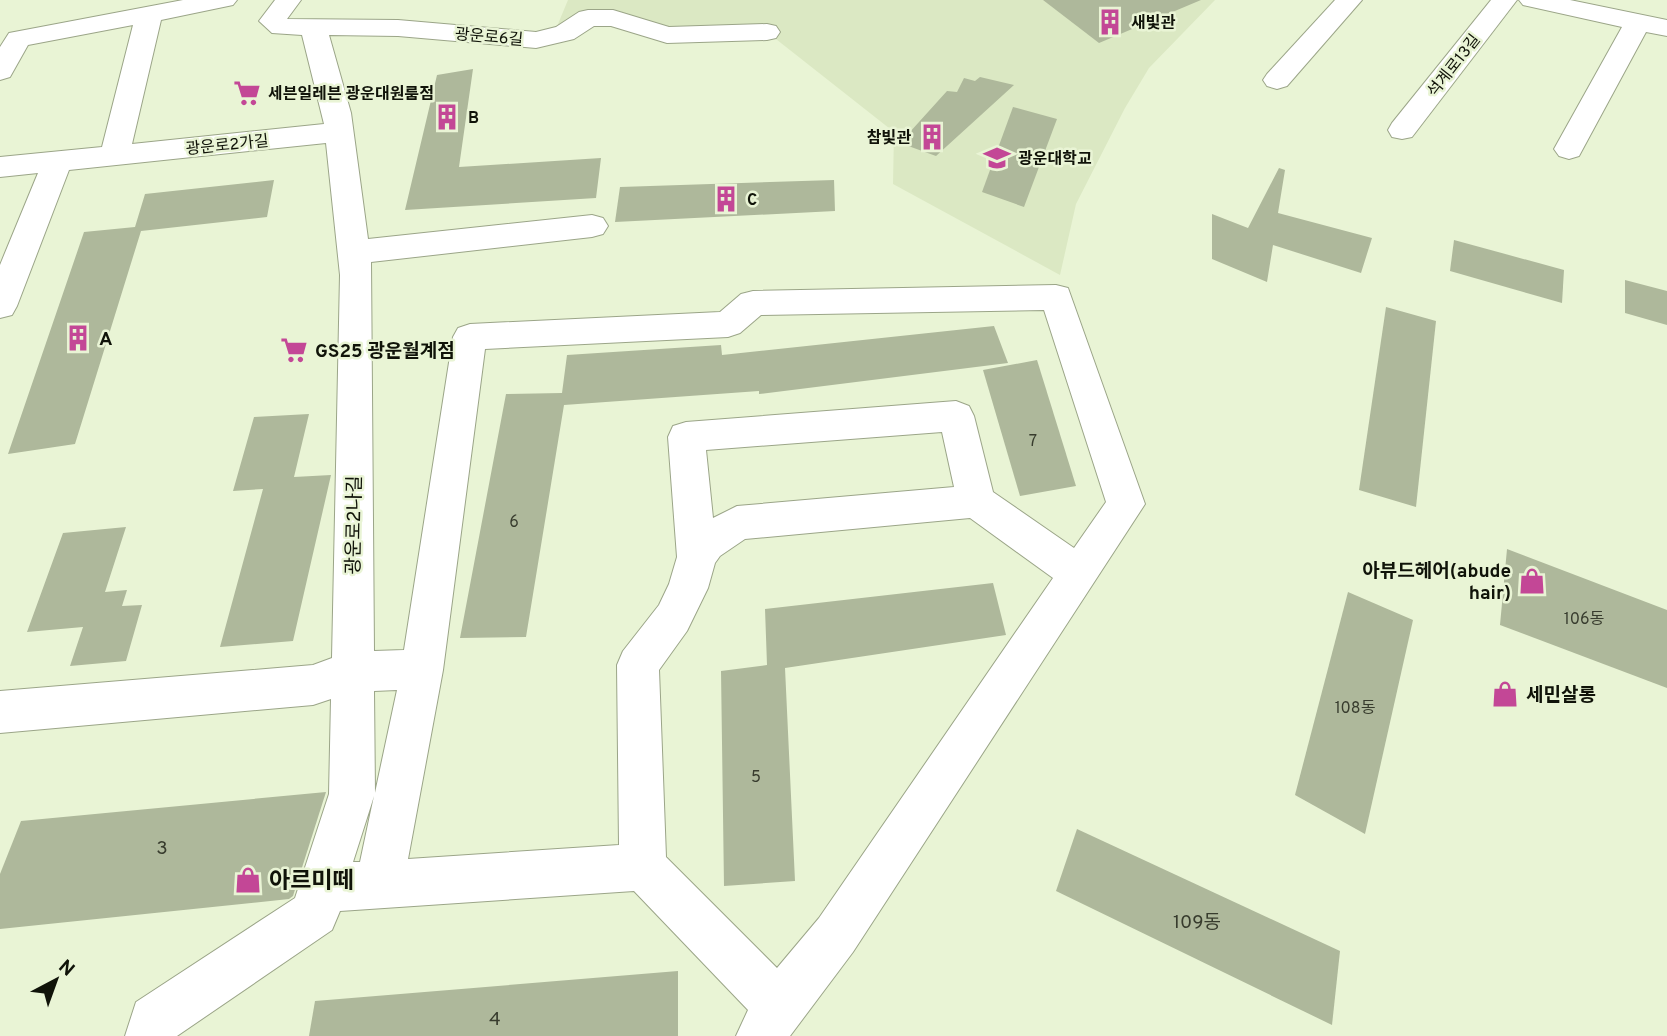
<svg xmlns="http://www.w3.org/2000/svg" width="1667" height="1036" font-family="Overpass,'Noto Sans KR',sans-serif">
<rect width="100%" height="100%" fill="#e9f4d5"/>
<path fill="#dbe8c3" d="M568,0H1215L1149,68L1125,108L1076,204L1060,275L893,184L894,132L767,32L667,35L613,18L553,36Z"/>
<g fill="#aeb89b">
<path d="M1043,0H1201L1099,43Z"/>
<path d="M473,69L459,167L601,158L596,198L405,210L437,75Z"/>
<path d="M980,77L1014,85L936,156L900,143L947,91L957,92L964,78L975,81Z"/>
<path d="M1013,107L1057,119L1024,207L982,192Z"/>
<path d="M1279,168L1285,170L1278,213L1372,238L1361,273L1273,245L1267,282L1212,259V214L1248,228Z"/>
<path d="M274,180L267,217L141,231L75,444L8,454L84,232L135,227L145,194Z"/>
<path d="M834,180L835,211L615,222L620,187Z"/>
<path d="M1454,240L1564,270L1562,303L1450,271Z"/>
<path d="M1625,280L1667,291V325L1625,313Z"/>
<path d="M1386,307L1436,321L1416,507L1359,490Z"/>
<path d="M994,326L1008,363L759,394V391L564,405L526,637L460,638L506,394L562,393L567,355L721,345L722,355Z"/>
<path d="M1037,360L1076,486L1020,496L983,370Z"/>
<path d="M309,414L294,477L331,475L293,641L220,647L263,489L233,491L254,417Z"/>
<path d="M126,527L105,592L127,590L122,606L142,605L126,661L70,666L83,627L27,632L63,533Z"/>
<path d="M1507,549L1667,610V688L1500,625Z"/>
<path d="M993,583L1006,635L785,668L795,881L724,886L721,671L767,665L765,609Z"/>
<path d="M1348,592L1413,620L1365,834L1295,795Z"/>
<path d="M326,792L293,896L289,899L0,929V874L21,821Z"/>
<path d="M1077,829L1340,951L1332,1025L1056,891Z"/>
<path d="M678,971V1036H309L315,1001Z"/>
</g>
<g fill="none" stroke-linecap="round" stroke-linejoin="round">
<g stroke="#9ba588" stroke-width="2">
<g id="minor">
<path d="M183,0H237L233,5L161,20L132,144L324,124L302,35L272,33L259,21L275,0H301L287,19L398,20L536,32L556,27L579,12L588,10H613L669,27L767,24L776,26L780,32L776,38L767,40L667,43L611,26H594L574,39L536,48L398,36L329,35L351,113L368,239L592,215L603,218L608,226L603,234L592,237L371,262L374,651L404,650L453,337L458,328L470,324L720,312L741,294L753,291L1056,285L1068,288L1145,504L853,952L790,1036H736L748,1010L634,891L340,911L332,930L177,1036H125L136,1002L295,898L329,794L331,699L313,705L0,733V691L313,665L332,658L340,275L326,143L69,170L17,306L12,315L0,318V265L38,173L0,177V157L102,147L133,25L28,45L10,77L0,80V47L9,33ZM1044,310L1106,502L1074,548L993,492L974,416L969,406L956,401L686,422L673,426L668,437L677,557L669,584L659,605L623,651L617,665L619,845L408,859L443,670L485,349L728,337L740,333L761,315ZM942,432L954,487L737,506L713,518L706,450ZM970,518L1053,578L819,918L777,968L666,857L659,670L687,631L708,588L715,563L720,556L745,539ZM397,690L375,793L374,691ZM374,796L360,862H353Z"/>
<path d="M1335,0H1362L1287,86L1277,89L1267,86L1263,80L1267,74Z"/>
<path d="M1491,0H1517L1412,137L1402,139L1392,137L1388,130L1392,123Z"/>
<path d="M1519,0H1570L1667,20V36L1646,32L1579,156L1569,159L1559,156L1554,149L1622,27L1523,5Z"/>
</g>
</g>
<use href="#minor" fill="#fff" fill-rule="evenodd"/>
</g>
<defs>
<g id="building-bare" transform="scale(2.1)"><path d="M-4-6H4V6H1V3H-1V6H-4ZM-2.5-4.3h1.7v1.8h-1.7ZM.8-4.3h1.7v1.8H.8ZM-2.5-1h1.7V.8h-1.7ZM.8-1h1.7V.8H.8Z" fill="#c34796" stroke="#e9f4d5" stroke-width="2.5" paint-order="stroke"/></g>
<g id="supermarket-bare" transform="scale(2.1)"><path d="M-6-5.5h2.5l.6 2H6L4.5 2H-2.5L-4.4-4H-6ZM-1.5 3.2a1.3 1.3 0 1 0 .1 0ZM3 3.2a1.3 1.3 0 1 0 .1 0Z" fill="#c34796" stroke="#e9f4d5" stroke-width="2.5" paint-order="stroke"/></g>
<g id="university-bare" transform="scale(2.1)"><path d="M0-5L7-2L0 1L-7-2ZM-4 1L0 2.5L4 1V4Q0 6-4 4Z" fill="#c34796" stroke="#e9f4d5" stroke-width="2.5" paint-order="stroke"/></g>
<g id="shop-bare" transform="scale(2.1)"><path d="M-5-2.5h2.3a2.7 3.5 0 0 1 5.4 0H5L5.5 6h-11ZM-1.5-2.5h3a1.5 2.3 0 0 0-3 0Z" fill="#c34796" stroke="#e9f4d5" stroke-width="2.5" paint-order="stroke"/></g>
</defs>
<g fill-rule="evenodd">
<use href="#building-bare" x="1110" y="22"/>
<use href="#supermarket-bare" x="247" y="93"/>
<use href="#building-bare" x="447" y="117"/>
<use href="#building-bare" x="932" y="137"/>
<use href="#university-bare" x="997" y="158"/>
<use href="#building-bare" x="726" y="199"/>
<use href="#building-bare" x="78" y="338"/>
<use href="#supermarket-bare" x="294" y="350"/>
<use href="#shop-bare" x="1532" y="581"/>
<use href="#shop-bare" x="1505" y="694"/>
<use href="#shop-bare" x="248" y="880"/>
</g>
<g text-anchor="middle" stroke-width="5" stroke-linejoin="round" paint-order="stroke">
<g font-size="16" font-weight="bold" fill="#101309" stroke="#e9f4d5" text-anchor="start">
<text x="1131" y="28">새빛관</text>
<text x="268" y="99">세븐일레븐 광운대원룸점</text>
<text x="468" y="123">B</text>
<text x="911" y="143" text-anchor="end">참빛관</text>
<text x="1018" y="164">광운대학교</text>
<text x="747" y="205">C</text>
</g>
<g font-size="16" fill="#101309" stroke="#e9f4d5">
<text transform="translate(489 36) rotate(5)" y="6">광운로6길</text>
<text transform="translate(1453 65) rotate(-52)" y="6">석계로13길</text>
<text transform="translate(227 144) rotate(-6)" y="6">광운로2가길</text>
</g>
<g font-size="16" fill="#383c2e">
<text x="1033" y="446">7</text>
<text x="514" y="527">6</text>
<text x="1584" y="624">106동</text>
<text x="1355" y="713">108동</text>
<text x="756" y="782">5</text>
</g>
<g font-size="19" font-weight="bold" fill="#101309" stroke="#e9f4d5" text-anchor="start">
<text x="99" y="345">A</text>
<text x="315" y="357">GS25 광운월계점</text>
<text x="1511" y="577" text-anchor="end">아뷰드헤어(abude<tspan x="1511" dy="22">hair)</tspan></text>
<text x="1526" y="701">세민살롱</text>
</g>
<g font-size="19" fill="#101309" stroke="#e9f4d5">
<text transform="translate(353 525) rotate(-89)" y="7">광운로2나길</text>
</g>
<g font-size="19" fill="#383c2e">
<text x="162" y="854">3</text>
<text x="1197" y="928">109동</text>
<text x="495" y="1025">4</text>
</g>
<g font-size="23" font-weight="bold" fill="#101309" stroke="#e9f4d5" text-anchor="start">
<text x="269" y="888">아르미떼</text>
</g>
</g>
<g transform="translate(56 980) rotate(41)" stroke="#e9f4d5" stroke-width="5" paint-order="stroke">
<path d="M0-5L12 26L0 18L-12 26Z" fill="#101309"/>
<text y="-10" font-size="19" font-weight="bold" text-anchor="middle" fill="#101309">N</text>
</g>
</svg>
